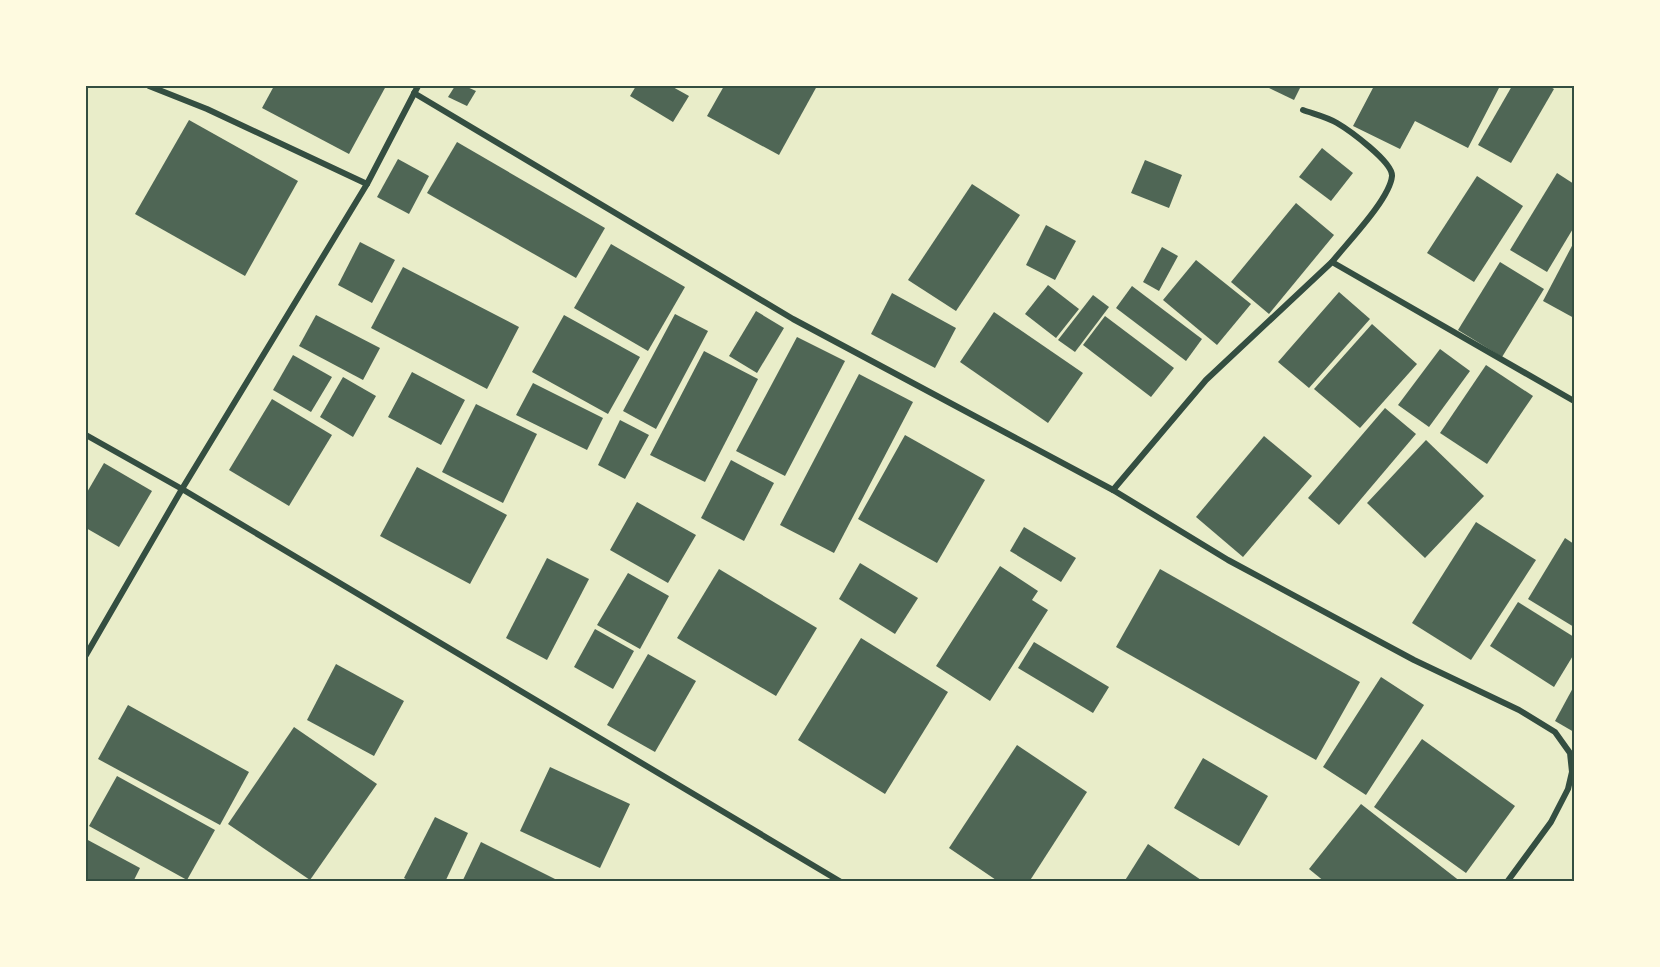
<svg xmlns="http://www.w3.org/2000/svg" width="1660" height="967" font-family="Figtree,sans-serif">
<rect width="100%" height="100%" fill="#e9edc9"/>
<g fill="#4f6655">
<path d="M274,86H386L349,154L262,108Z"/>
<path d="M455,86H465L476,91L467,106L448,97Z"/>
<path d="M636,86H671L689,96L673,122L630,96Z"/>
<path d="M724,86H817L779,155L707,116Z"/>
<path d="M1265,86H1301L1294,100Z"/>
<path d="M1374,86H1500L1468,148L1415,121L1400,149L1353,126Z"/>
<path d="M1512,86H1549L1554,89L1511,163L1478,145Z"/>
<path d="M189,120L298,181L245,276L135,214Z"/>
<path d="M457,142L605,228L576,278L427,193Z"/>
<path d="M1322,148L1353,173L1331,201L1299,177Z"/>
<path d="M398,159L429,176L409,214L377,197Z"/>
<path d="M1145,160L1182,175L1169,208L1131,193Z"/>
<path d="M1557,173L1574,184V227L1547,272L1510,250Z"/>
<path d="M1477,176L1523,206L1474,282L1427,253Z"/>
<path d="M972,184L1020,215L956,311L908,280Z"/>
<path d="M1296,203L1334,235L1269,314L1231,282Z"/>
<path d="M1046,225L1076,241L1055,280L1026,265Z"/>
<path d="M360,242L395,260L372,303L338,285Z"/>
<path d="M1574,242V318L1543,301Z"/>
<path d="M611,244L685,287L648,351L574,308Z"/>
<path d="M1162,247L1178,256L1159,291L1143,282Z"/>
<path d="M1196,260L1251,304L1217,345L1163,300Z"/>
<path d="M1500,262L1544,289L1502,357L1458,330Z"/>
<path d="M403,267L519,327L487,389L371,328Z"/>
<path d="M1048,285L1079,309L1056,338L1025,314Z"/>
<path d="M1132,286L1202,339L1186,361L1116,308Z"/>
<path d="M1339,292L1370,319L1309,388L1278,362Z"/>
<path d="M892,293L956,328L935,368L871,334Z"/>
<path d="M1093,295L1109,307L1075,352L1058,340Z"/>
<path d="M756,311L784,328L757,373L729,356Z"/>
<path d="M994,312L1083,373L1048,423L960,362Z"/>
<path d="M675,314L708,331L656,429L623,411Z"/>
<path d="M316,315L380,348L363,380L299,346Z"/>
<path d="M564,315L640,357L608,414L532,372Z"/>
<path d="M1105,316L1174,368L1151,397L1083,345Z"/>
<path d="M1372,324L1417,364L1360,428L1314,389Z"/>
<path d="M797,337L845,361L785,476L736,451Z"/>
<path d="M1440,349L1470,371L1429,427L1398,405Z"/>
<path d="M704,351L758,379L705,482L650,455Z"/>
<path d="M293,355L332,377L311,412L273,390Z"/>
<path d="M1486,365L1533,396L1487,464L1440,433Z"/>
<path d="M412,372L465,400L441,445L388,417Z"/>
<path d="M859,374L913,402L834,553L780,525Z"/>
<path d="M343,377L376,396L353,437L320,417Z"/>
<path d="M533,383L603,418L587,450L516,415Z"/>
<path d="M272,399L332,435L289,506L229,470Z"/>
<path d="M476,404L537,434L503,503L442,472Z"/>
<path d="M1385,408L1416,434L1339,525L1308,498Z"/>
<path d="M620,420L649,435L625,479L598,465Z"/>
<path d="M905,435L985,480L937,563L858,519Z"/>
<path d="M1264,436L1312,476L1243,557L1196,517Z"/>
<path d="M1426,440L1484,496L1425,558L1367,503Z"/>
<path d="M731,460L774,483L744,541L701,518Z"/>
<path d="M104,463L152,491L119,547L86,528V494Z"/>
<path d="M417,467L507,515L470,584L380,536Z"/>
<path d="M637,502L696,535L668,583L610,550Z"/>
<path d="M1476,522L1536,560L1471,660L1412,623Z"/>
<path d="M1024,527L1076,558L1061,582L1010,551Z"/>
<path d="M1565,538L1574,544V627L1528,599Z"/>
<path d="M547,558L589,579L547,660L506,638Z"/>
<path d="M860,563L918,598L895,634L839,599Z"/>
<path d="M1000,566L1038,591L1032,600L1048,610L990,701L936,666Z"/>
<path d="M719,569L817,628L776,696L677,638Z"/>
<path d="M1160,569L1360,682L1316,760L1116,647Z"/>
<path d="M628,573L669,596L640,649L597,625Z"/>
<path d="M1518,602L1574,637V654L1554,687L1490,646Z"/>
<path d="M595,629L634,651L613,689L574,667Z"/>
<path d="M861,638L948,692L885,794L798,740Z"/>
<path d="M1034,642L1109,687L1093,713L1018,668Z"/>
<path d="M648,654L696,681L655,752L607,725Z"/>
<path d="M336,664L404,701L374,756L307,720Z"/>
<path d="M1381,677L1424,705L1366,795L1323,767Z"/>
<path d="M1574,686V732L1555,721Z"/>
<path d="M128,705L249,772L220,825L98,759Z"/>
<path d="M294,727L377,784L310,880L228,824Z"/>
<path d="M1422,739L1515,806L1466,873L1374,807Z"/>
<path d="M1017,745L1087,792L1029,882H999L949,848Z"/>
<path d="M1203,758L1268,796L1239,846L1174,808Z"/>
<path d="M550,767L630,804L600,868L520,831Z"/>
<path d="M117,776L215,830L187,880L89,826Z"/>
<path d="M1361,804L1461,882H1325L1309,869Z"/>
<path d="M435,817L468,833L445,882H411L404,878Z"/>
<path d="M86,839L140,868L133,882H86Z"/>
<path d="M481,842L561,882H462Z"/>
<path d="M1148,844L1204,882H1124Z"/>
</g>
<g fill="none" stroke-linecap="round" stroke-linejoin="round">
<g stroke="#344e41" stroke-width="6">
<path d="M149,86L207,109L367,184"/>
<path d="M414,93L793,319L1113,490L1228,560L1414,660L1519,710L1555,732L1570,753L1572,772L1568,789L1551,822L1507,882"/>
<path d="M1303,110C1314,114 1327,117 1337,123C1349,130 1393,162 1392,176C1390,199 1347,243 1332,262"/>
<path d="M86,435L182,489L841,882"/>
<path d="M1113,490L1206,380L1332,262L1574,401"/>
<path d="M86,655L182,489L367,184L418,86"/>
</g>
</g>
<rect width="1660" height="967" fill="none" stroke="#fefae0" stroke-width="174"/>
<rect x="87" y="87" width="1486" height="793" fill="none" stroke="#344e41" stroke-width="2"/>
</svg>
